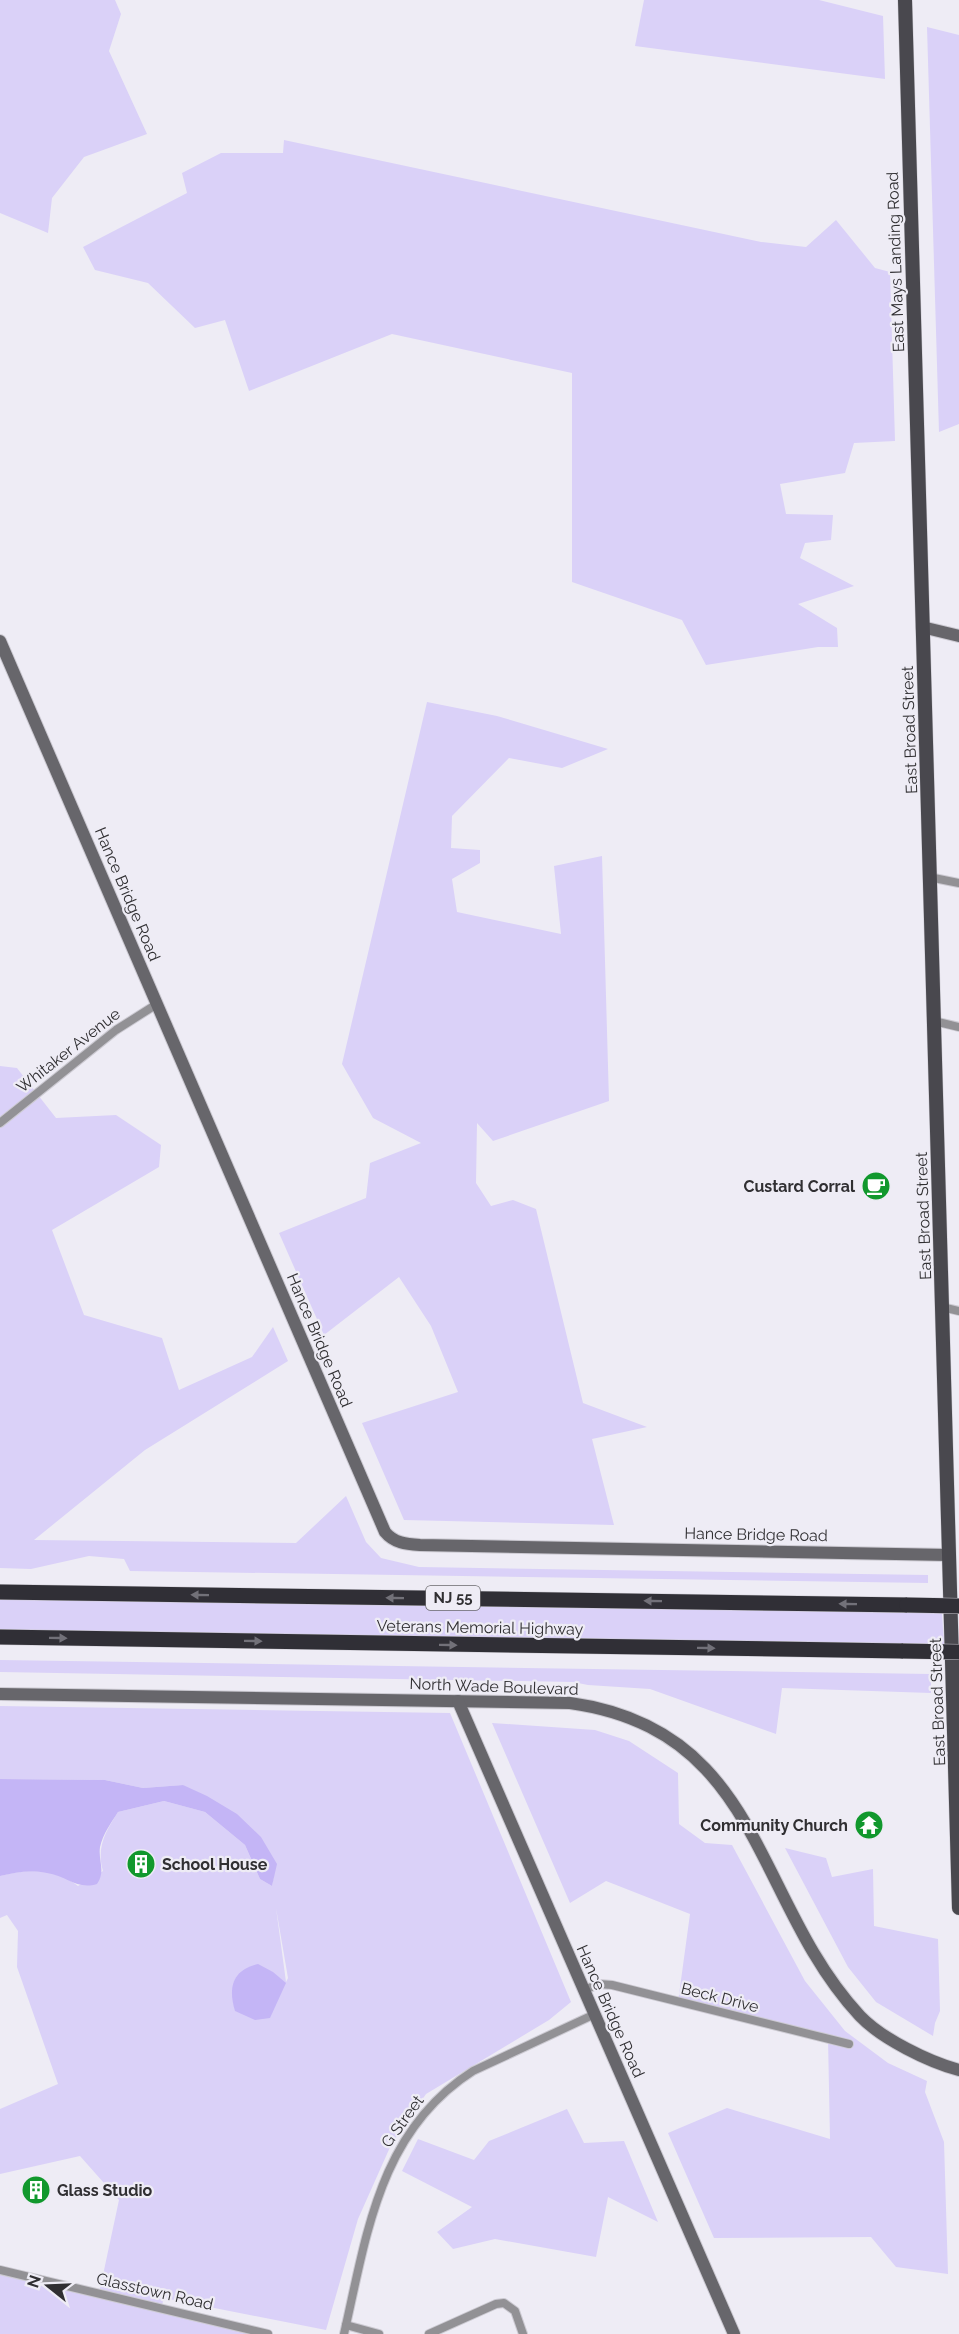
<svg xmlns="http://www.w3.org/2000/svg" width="959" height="2334" font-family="Raleway,sans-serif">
<rect width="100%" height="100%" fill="#eeecf5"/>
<g fill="#dad1f8" fill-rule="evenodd">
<path d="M0,0H115L121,14L109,51L147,134L84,157L52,198L48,233L0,213Z"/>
<path d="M644,0H819L883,16L885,79L635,46Z"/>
<path d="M927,27L959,35V424L939,432Z"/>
<path d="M284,140L761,242L806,247L836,220L875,268L890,272L895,441L854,443L845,473L780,484L786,514L833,515L831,540L805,543L800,558L854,586L798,604L837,628L838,647H818L706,665L682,620L572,582V373L392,334L249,391L225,320L195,328L148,283L95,270L83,247L187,193L182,173L221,153H283Z"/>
<path d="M427,702L497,716L608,749L562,768L509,758L452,816L451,848L480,850V863L452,879L457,912L561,934L554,866L602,856L609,1101L493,1141L477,1123L476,1183L491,1206L513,1200L536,1209L583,1403L647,1427L592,1439L614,1525L404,1520L362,1423L458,1392L431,1326L399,1277L324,1335L279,1233L366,1198L370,1163L421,1143L373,1118L342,1064Z"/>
<path d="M0,1066L17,1068L56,1118L116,1115L161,1145L159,1167L52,1230L84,1315L162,1338L179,1390L252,1357L273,1327L288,1361L145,1450L34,1540L296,1543L346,1496L366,1542L381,1558L419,1567L928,1575V1583L130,1571L124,1559L89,1556L31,1569L0,1568Z"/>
<path d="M0,1599L942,1613L944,1644L0,1630Z"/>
<path d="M0,1660L931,1674V1693L782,1688L776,1734L650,1689L588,1685L573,1682L0,1672Z"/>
<path d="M0,1706L450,1713L571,2002L549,2020L426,2094L391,2145L358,2219L326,2330L164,2298L162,2305L100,2289L119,2200L80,2156L0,2174V2109L58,2084L17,1967L18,1931L7,1915L0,1918V1876C27,1869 56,1868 78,1886L103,1871C96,1847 106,1831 118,1812L164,1801L205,1812L245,1845L260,1879L272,1886L276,1864L183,1785L143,1788L105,1780L0,1779ZM276,1908L288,1978L286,1982Z"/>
<path d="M492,1723L595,1730L629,1741L678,1773L679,1824L705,1843L732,1845L805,1981L845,2031L888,2063L927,2081L925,2092L944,2142L948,2274L896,2267L871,2237L714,2238L668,2133L727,2108L830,2139L828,2038L678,2002L690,1914L606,1881L570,1903Z"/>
<path d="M785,1848L826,1858L832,1877L873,1869L874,1926L938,1939L940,2011L935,2023L933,2036L876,2002L848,1967Z"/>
<path d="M567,2109L584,2143L624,2141L658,2222L608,2197L596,2257L495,2239L453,2249L437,2232L472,2207L402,2171L418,2139L474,2160L489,2141Z"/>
<path d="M0,2275L253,2334H0Z"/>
</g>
<g fill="#c4b5f6">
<path d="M0,1779L105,1780L143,1788L183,1785L207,1796L237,1814L261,1837L277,1864L272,1886L260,1879L245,1845L205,1812L164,1801L118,1812C111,1823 103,1834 100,1847C98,1861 106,1871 97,1884C77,1890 67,1876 47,1873C30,1870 17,1872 0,1876Z"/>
<path d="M258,1964L273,1972L286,1983L270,2018L255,2020L235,2011C228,1988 232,1970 258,1964Z"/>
</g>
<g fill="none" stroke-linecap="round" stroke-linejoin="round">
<g stroke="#cccad2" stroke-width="10">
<g id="street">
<path d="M929,877L959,883"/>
<path d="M934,1021L959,1027"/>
<path d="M0,1123L116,1030L157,1004"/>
<path d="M942,1307L959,1311"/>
<path d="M584,1990L599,1984L612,1985L849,2044"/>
<path d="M0,2270L268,2334"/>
<path d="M346,2325L379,2334"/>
<path d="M344,2334C367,2234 379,2131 473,2071L595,2014"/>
<path d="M429,2334L496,2304L504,2303L515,2311L523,2334"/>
</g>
</g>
<g stroke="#cccad2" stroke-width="14">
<g id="secondary">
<path d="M922,627L959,636"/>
<path d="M0,641L385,1532C394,1543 406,1544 420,1545L949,1555"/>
<path d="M0,1694L570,1703C763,1730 753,1901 860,2016C882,2039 929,2062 959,2070"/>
<path d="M458,1701L734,2334"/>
</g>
</g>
<g stroke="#cccad2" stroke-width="15">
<path id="primary" d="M905,0L959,1908"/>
</g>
<g stroke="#cccad2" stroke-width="16">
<g id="highway">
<path d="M0,1592L907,1605"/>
<path d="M0,1637L903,1651"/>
</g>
</g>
<use href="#street" stroke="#929195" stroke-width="8"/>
<use href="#secondary" stroke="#67666b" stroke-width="12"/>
<use href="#primary" stroke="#49484e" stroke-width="14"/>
<use href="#highway" stroke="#302f36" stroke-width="15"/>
<g stroke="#cccad2" stroke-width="16" stroke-linecap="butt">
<g id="highway-bridge">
<path d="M907,1605L959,1606"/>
<path d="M903,1651L959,1652"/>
</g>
</g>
<use href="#highway-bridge" stroke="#302f36" stroke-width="15"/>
</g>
<defs><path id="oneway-solid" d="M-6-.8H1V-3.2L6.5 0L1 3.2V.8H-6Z" transform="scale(1.5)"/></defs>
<g fill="#727179">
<use href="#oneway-solid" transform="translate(200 1595) rotate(-179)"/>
<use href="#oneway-solid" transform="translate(395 1598) rotate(-179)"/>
<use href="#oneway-solid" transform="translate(653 1601) rotate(-179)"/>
<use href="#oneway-solid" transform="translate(848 1604) rotate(-179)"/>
<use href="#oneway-solid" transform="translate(58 1638) rotate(1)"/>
<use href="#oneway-solid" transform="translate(253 1641) rotate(1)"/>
<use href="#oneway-solid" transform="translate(448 1645) rotate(1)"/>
<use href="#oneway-solid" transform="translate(706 1648) rotate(1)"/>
</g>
<defs>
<g id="cafe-disc" transform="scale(1.5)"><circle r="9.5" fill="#11982d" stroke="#eeecf5"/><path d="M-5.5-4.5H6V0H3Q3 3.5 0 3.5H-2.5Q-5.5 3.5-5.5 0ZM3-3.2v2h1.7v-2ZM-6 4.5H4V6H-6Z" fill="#fff"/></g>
<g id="temple-disc" transform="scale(1.5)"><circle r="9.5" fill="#11982d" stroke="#eeecf5"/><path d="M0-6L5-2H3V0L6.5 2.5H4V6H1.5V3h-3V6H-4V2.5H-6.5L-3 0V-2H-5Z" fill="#fff"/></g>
<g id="building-disc" transform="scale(1.5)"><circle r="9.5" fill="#11982d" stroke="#eeecf5"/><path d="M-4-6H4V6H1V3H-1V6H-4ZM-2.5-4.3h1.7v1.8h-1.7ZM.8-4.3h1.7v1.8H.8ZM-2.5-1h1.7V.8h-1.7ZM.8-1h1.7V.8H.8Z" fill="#fff"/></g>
</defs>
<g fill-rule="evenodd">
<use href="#cafe-disc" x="876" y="1186"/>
<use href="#temple-disc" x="869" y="1825"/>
<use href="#building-disc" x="141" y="1864"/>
<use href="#building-disc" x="36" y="2190"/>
</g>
<g text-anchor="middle" stroke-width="4.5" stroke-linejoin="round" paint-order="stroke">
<rect fill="#eeecf5" stroke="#69686c" stroke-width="1.5" x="426" y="1586" width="54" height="24" rx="4.5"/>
<g font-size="15" font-weight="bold" fill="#302f32">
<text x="453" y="1603">NJ 55</text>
</g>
<g font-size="16" fill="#302f32" stroke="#eeecf5">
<text transform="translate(895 262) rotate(-92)" y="6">East Mays Landing Road</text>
<text transform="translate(909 730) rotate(-92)" y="6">East Broad Street</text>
<text transform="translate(128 894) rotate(67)" y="6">Hance Bridge Road</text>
<text transform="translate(68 1050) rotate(-38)" y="6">Whitaker Avenue</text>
<text transform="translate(923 1216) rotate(-92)" y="6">East Broad Street</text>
<text transform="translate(320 1340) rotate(67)" y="6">Hance Bridge Road</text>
<text transform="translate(756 1534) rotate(1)" y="6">Hance Bridge Road</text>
<text transform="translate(480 1627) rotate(1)" y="6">Veterans Memorial Highway</text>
<text transform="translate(494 1686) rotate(2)" y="6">North Wade Boulevard</text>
<text transform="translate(937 1702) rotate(-92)" y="6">East Broad Street</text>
<text transform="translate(720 1997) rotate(14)" y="6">Beck Drive</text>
<text transform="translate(611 2011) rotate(66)" y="6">Hance Bridge Road</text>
<text transform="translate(402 2121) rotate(-54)" y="6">G Street</text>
<text transform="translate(155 2291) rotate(13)" y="6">Glasstown Road</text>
</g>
<g font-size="16" font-weight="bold" fill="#302f32" stroke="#eeecf5" text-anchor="end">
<text x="855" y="1192">Custard Corral</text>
<text x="848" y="1831">Community Church</text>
<text x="162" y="1870" text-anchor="start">School House</text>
<text x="57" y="2196" text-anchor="start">Glass Studio</text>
</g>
</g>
<g transform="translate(48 2286) rotate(288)" stroke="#eeecf5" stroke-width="4.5" paint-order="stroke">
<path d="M0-4.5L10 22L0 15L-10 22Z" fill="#302f32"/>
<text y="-9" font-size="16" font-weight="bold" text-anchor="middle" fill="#302f32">N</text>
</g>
</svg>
